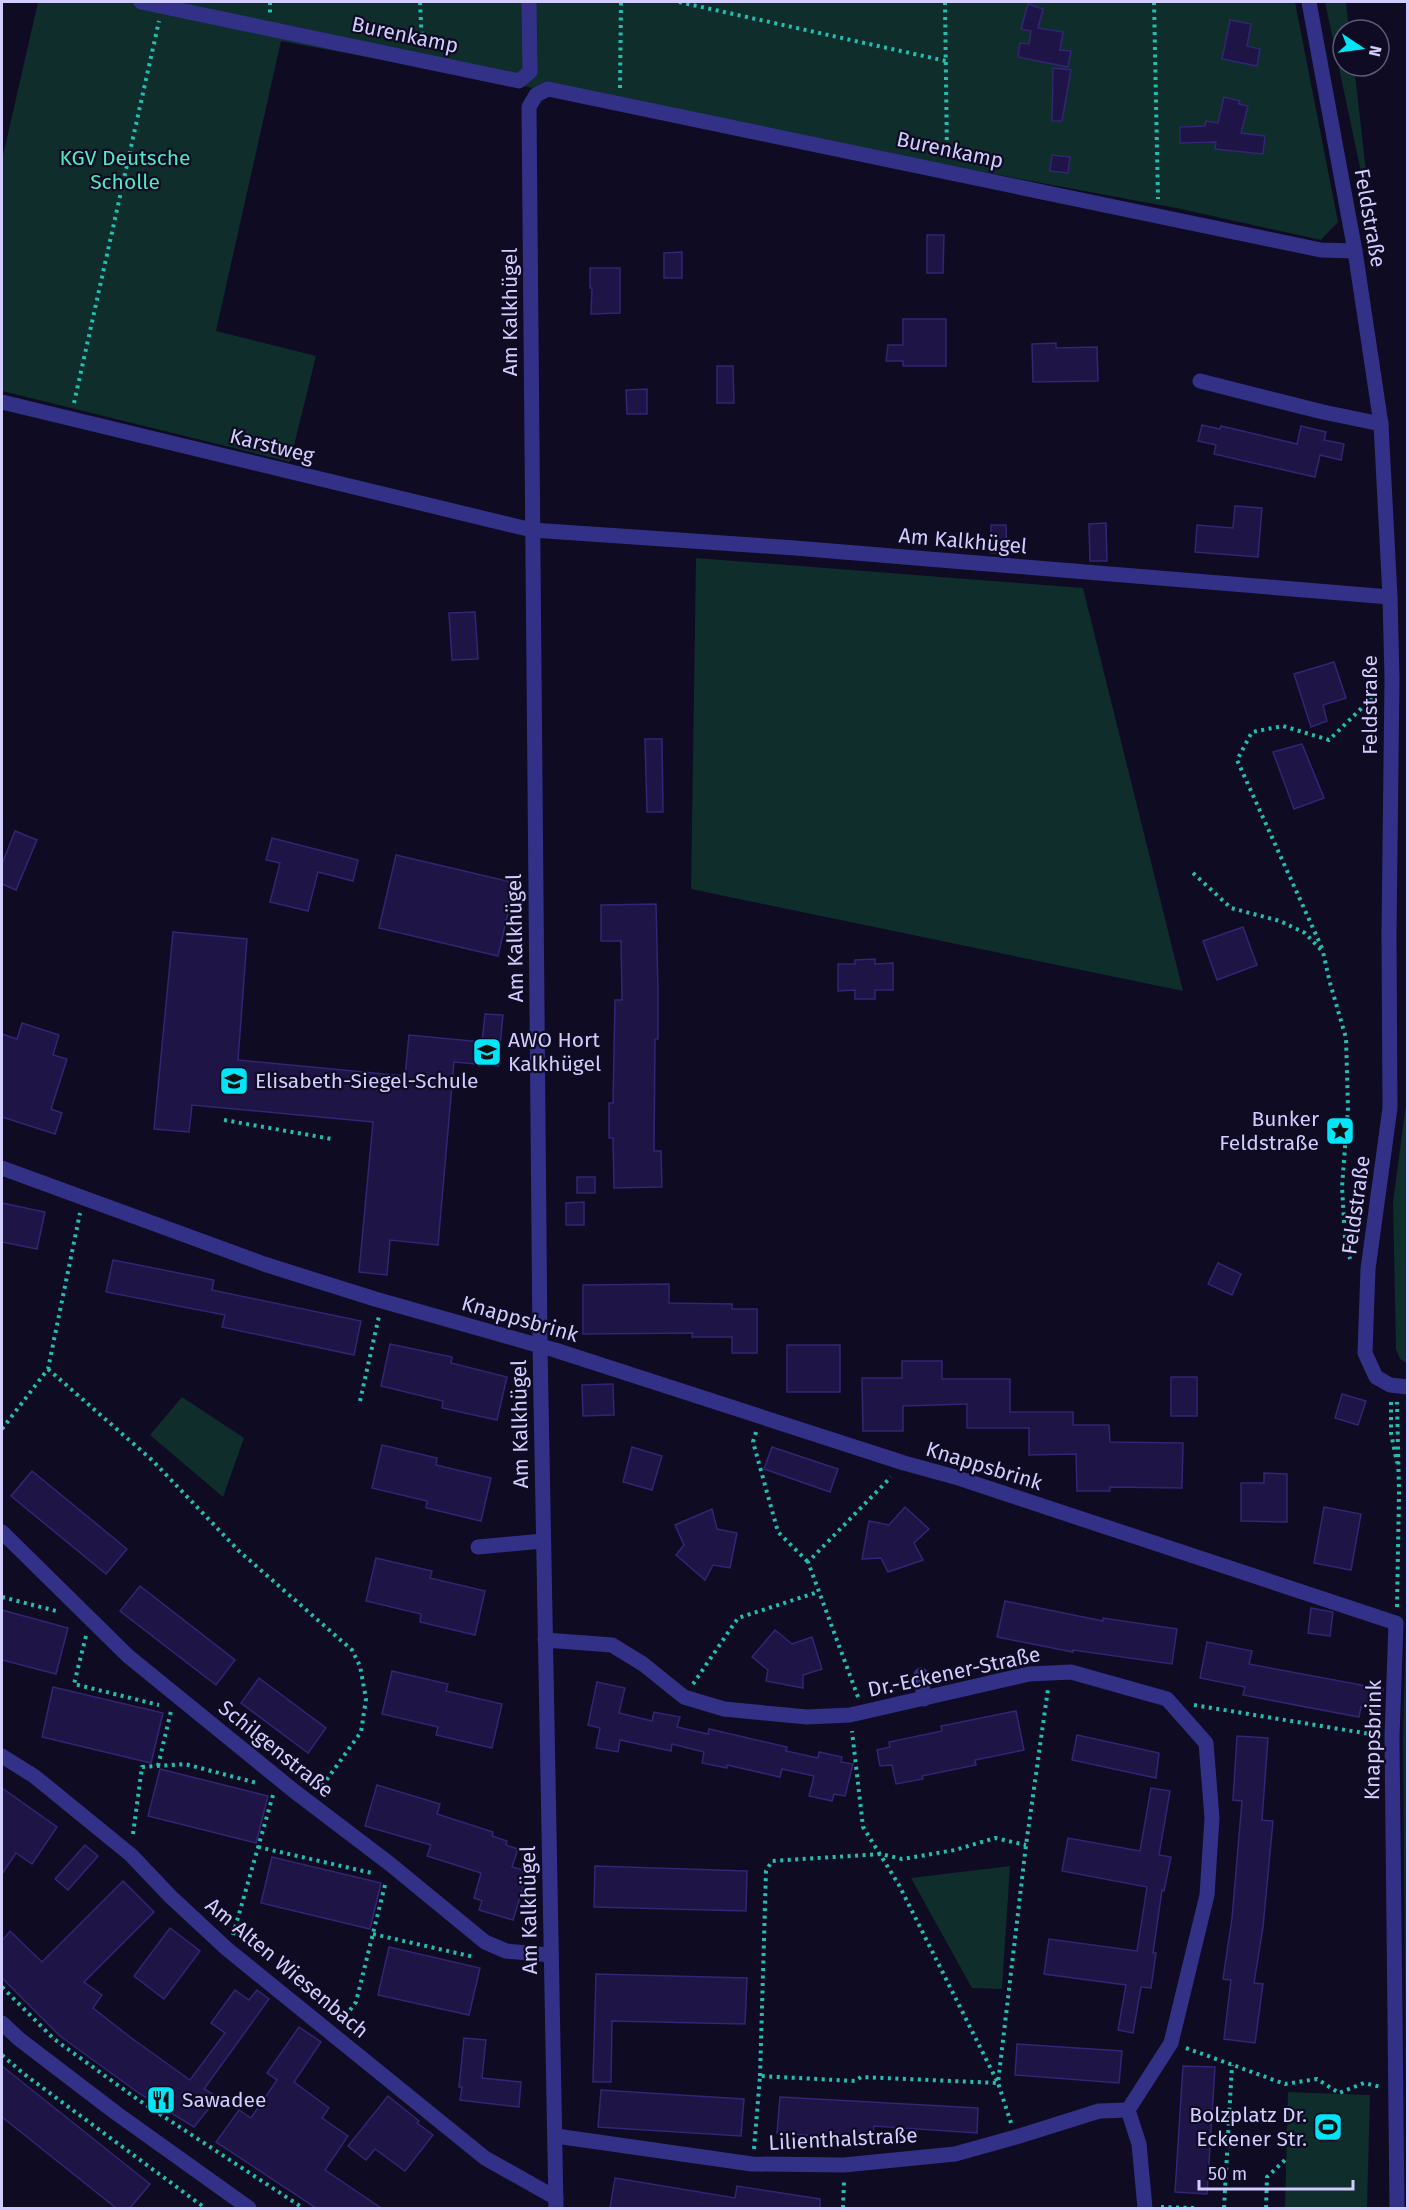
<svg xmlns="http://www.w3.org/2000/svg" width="1409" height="2210" font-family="'Fira Sans',sans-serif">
<rect width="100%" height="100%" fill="#0f0b23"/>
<g fill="#0e2d2b">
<path d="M38,2H1295L1338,222L1321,240L1181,209L281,41L216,331L316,356L290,462L2,391V160Z"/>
<path d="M1325,2H1346L1349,30H1343V66H1354L1372,224Z"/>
<path d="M696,558L1083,588L1183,991L691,889Z"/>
<path d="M1407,1097V1363L1400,1359L1396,1349L1393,1202Z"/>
<path d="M182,1397L244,1438L223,1497L150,1435Z"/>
<path d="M1407,1592L1408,2208H1407L1403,1738Z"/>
<path d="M1010,1866L1002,1989L972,1988L911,1878Z"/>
<path d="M1288,2092L1370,2095L1367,2208H1285Z"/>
</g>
<g fill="#1e1546" stroke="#322574" stroke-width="1.5">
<path d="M1028,4L1043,9L1038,28L1063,32L1060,50L1071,51L1068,67L1018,57L1020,43L1029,44L1031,31L1021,29Z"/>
<path d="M1230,20L1251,24L1247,46L1260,49L1257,66L1222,59Z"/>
<path d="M1053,68L1071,70L1062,121H1052Z"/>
<path d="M1224,97L1240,101L1239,104L1248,106L1241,133L1265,136L1263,154L1215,149L1216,142L1180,143V127L1205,126L1206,121L1218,123Z"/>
<path d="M1052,155L1070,157L1068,173L1050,171Z"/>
<path d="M927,235H944L943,273H927Z"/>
<path d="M682,252V278H664V253Z"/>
<path d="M590,268H620V313L591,314L592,288H590Z"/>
<path d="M903,319H946V366H903V361H886L888,345H903Z"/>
<path d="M1056,343V348L1097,347L1098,381L1033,382L1032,344Z"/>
<path d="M717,366H733L734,403H717Z"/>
<path d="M647,389V414H627L626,390Z"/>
<path d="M1202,425L1220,429L1221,426L1297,444L1301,426L1326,432L1324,440L1344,444L1341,460L1320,455L1315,477L1214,454L1216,445L1198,441Z"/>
<path d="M1235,506L1262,508L1258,557L1195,552L1197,525L1233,528Z"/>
<path d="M1106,523L1107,561H1090L1089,524Z"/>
<path d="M991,525H1006L1007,553H991Z"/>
<path d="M475,612L478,659L452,660L449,613Z"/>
<path d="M1334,662L1346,698L1323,705L1327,721L1311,727L1294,674Z"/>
<path d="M645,739H662L663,812H647Z"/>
<path d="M1302,744L1324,798L1294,809L1273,752Z"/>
<path d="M15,831L37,840L16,890L2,884V864Z"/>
<path d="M272,838L358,860L353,881L318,872L308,911L270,902L280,863L266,860Z"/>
<path d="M396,855L515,883L498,956L379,928Z"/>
<path d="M656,904L658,989V1039H655L654,1151H661L662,1187L614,1188L613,1138H609V1103H613L615,1000H622L621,941H601V905Z"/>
<path d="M1243,927L1257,965L1217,980L1203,941Z"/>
<path d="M173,932L247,939L238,1060L405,1076L409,1035L482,1042L485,1014L503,1015L498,1066L454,1062L438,1245L390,1240L387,1275L359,1272L373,1122L192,1105L189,1132L154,1129Z"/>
<path d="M875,959V964L893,963V990H875V999H855V990L838,991V964H855V960Z"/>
<path d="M22,1023L59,1035L53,1055L67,1059L51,1109L62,1113L55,1134L2,1117V1034L17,1039Z"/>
<rect x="577" y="1177" width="18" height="16"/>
<path d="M584,1202V1225H566V1203Z"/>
<path d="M2,1203L45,1212L37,1249L2,1242Z"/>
<path d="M113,1260L214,1280L212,1290L361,1321L354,1355L222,1327L225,1315L106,1292Z"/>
<path d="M1218,1263L1241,1274L1232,1295L1208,1284Z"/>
<path d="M669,1284V1303L732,1304V1309H757V1353H732V1337H692L693,1333L583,1334V1285Z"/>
<path d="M390,1344L452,1357L451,1363L507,1377L497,1420L442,1408L443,1401L381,1386Z"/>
<rect x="787" y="1345" width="53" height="47"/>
<path d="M902,1361H942V1379H1010V1412H1073V1425H1109L1110,1442L1183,1443L1182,1488L1110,1487V1491H1077L1076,1454L1029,1455V1428H967V1404L903,1406V1431H863L862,1378H902Z"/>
<rect x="1171" y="1377" width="26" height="39"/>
<path d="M613,1384L614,1415L583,1416L582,1385Z"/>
<path d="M1342,1394L1366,1401L1358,1425L1335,1418Z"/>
<path d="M382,1445L437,1458L436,1465L491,1478L481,1521L426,1508L427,1501L372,1488Z"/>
<path d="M632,1447L662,1456L652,1490L623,1482Z"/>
<path d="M772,1447L838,1469L830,1492L764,1469Z"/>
<path d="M32,1471L127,1549L106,1574L11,1496Z"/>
<path d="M1264,1473L1287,1474V1522L1241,1521V1483H1264Z"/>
<path d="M905,1507L929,1529L914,1543L923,1560L888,1572L881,1558L862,1559L869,1521L889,1525Z"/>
<path d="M1324,1507L1361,1514L1351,1570L1314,1563Z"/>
<path d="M712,1509L717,1529L737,1533L730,1568L713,1565L705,1580L676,1555L684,1545L675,1525Z"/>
<path d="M376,1558L432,1571L430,1578L485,1591L475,1635L420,1622L421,1614L366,1601Z"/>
<path d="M140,1586L235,1660L216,1685L120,1611Z"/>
<path d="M1005,1601L1103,1621V1618L1177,1629L1172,1664L1073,1650V1652L997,1637Z"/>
<path d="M1311,1608L1333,1612L1330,1636L1308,1633Z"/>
<path d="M2,1610L68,1628L56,1674L2,1660Z"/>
<path d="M775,1630L792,1644L812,1637L822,1669L803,1675V1688L766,1681L768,1670L752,1657Z"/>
<path d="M1207,1642L1252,1651L1249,1664L1383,1689L1380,1710L1361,1707L1359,1717L1243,1695L1245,1687L1200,1678Z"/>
<path d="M392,1671L448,1684L446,1691L502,1704L492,1748L436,1735L438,1727L382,1714Z"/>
<path d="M259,1678L326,1728L308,1753L241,1703Z"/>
<path d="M597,1682L625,1688L619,1713L652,1721L654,1712L680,1717L677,1727L708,1734L709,1729L787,1747L786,1751L818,1758L819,1752L842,1757L841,1762L853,1764L845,1796L834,1794L832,1801L809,1796L814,1776L782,1769L780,1777L727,1765V1768L702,1763L704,1752L672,1744L671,1751L620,1740L618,1752L596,1748L600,1728L588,1725Z"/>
<path d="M53,1687L163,1713L151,1763L42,1737Z"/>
<path d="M1016,1711L1024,1750L975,1760L976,1765L922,1776L923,1779L896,1784L892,1765L880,1766L877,1750L890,1747L889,1742L942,1731L941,1726Z"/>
<path d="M1077,1735L1159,1753L1156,1778L1072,1760Z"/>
<path d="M1237,1736L1268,1738L1262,1820L1273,1821L1263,1927L1254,1983L1263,1984L1255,2043L1224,2039L1231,1980L1223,1979L1232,1918L1242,1801L1233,1800Z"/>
<path d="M160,1769L268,1796L256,1843L148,1816Z"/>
<path d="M377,1785L440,1804L437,1814L493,1832L492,1836L507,1841L506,1845L518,1849L512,1867L528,1871L513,1920L479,1910L482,1901L474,1898L481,1873L427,1856L431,1845L365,1826Z"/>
<path d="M2,1788L57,1827L32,1864L16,1853L2,1874Z"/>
<path d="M1151,1788L1170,1791L1159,1855L1171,1857L1164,1891L1162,1890L1153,1953H1156L1151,1988L1141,1987L1133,2033L1118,2030L1126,1985L1044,1974L1049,1939L1137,1951L1147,1887L1062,1871L1068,1838L1140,1851Z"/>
<path d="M85,1845L98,1856L68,1890L55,1879Z"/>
<path d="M272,1857L381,1883L370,1929L261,1903Z"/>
<path d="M595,1866L747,1871L746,1911L594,1907Z"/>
<path d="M123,1881L154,1912L84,1982L102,1995L93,2008L130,2037L190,2080L225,2033L211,2023L235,1990L249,2000L257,1990L269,1999L204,2089L218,2097L194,2127L140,2094L60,2036L2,1978V1941L10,1931L42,1962Z"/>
<path d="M170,1928L200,1951L164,1999L134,1976Z"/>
<path d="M389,1947L480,1968L469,2015L378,1995Z"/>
<path d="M596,1974L747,1978L745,2024L612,2021L611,2082H593Z"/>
<path d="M299,2027L321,2042L294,2082L329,2108L322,2118L348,2136L325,2170L381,2208H316L216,2142L239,2110L251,2118L277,2080L267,2073Z"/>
<path d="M464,2038L486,2040L482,2078L521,2082L519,2107L460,2100L462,2087H459Z"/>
<path d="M1017,2044L1122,2051L1119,2083L1015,2075Z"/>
<path d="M2,2066L150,2184L130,2208H116L2,2117Z"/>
<path d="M1183,2066L1215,2067L1207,2194L1175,2192Z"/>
<path d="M601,2090L744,2099L741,2136L598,2127Z"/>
<path d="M388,2096L419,2121L417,2123L433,2135L405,2171L375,2149L366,2160L348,2146Z"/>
<path d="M780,2097L978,2108L977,2133L874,2126L872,2140L777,2133Z"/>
<path d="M615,2178L735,2198L737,2186L820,2199V2208H610Z"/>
</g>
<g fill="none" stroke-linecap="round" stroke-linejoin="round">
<g stroke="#22beb0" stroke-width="4" stroke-dasharray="3 4.5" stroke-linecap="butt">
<path d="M270,2V13"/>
<path d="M420,2L422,44"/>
<path d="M679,2L946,61"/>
<path d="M945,2L947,157"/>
<path d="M1154,2L1158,199"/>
<path d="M620,88L621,2"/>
<path d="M74,403L159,21"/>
<path d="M1193,873L1231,908L1280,921L1305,933L1323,952L1330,983L1346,1038L1348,1108L1342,1187L1345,1238L1350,1259"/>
<path d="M1322,948L1237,760L1252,732L1283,726L1329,740L1375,695"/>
<path d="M224,1120L332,1139"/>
<path d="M48,1369L152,1460L239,1551L352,1650L360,1666L366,1699L361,1732L320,1789"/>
<path d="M360,1401L379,1316"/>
<path d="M1391,1402V1433L1397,1463"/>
<path d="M2,1429L48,1369L80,1213"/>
<path d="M756,1432L753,1442L778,1532L808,1562"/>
<path d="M2,1597L56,1611"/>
<path d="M1397,1607L1399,1493L1397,1402"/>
<path d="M86,1636L74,1684L159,1705"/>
<path d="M693,1684L738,1618L818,1592"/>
<path d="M858,1697L808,1562L891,1477"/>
<path d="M1194,1705L1376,1735"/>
<path d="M158,1766L171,1711"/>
<path d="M133,1834L142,1767L185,1764L257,1783"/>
<path d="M258,1847L372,1873"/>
<path d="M373,1934L474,1957"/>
<path d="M233,1935L273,1795"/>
<path d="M2,1987L54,2039L137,2099L303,2208"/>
<path d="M341,2022L356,2002L386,1881"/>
<path d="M1186,2048L1285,2084L1317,2079L1339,2093L1364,2083L1381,2087"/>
<path d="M2,2055L24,2074L205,2208"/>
<path d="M760,2076L766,1871L772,1861L881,1854L902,1859L955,1850L995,1838L1026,1845"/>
<path d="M1011,2123L998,2083L1026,1845L1048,1689"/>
<path d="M754,2149L760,2076L855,2081L861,2077L998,2083L899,1885L863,1827L852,1731"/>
<path d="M1161,2207L1196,2208"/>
<path d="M843,2208L844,2181"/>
<path d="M1224,2208L1232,2065"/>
<path d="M1266,2208L1267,2177L1286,2159"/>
</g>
<g stroke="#323187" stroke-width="15">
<path d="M141,2L519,81L530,72L529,2"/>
<path d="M1309,2L1355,251L1381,424L1390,597L1392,679L1389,934L1390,1108L1368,1269L1365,1353L1376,1377L1390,1385L1408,1387"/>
<path d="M1200,381L1323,412L1381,424"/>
<path d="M2,402L532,530L795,548L1390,597"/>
<path d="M2,1168L264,1264L375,1299L555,1350L904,1463L955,1477L1396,1623L1392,1737L1397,2208"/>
<path d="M2,1532L128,1656L294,1791L390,1864L485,1942L506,1951L551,1955"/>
<path d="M478,1547L543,1541"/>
<path d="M545,1640L612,1645L643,1664L684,1697L724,1709L807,1717L850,1715L1029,1674L1071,1672L1167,1699L1206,1743L1212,1818L1207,1895L1171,2043L1128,2110L1139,2144L1145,2208"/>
<path d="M921,1675L924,1699"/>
<path d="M2,1756L34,1776L131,1855L171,1897L227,1949L485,2158L556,2198"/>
<path d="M2,2023L19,2039L116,2113L249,2208"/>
<path d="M556,2136L752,2164L844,2165L955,2154L1016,2137L1099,2111L1128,2110"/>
<path d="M556,2208L540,1346L529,107L536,95L548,89L1321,250L1355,251"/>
</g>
</g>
<defs>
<g id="school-square" transform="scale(1.5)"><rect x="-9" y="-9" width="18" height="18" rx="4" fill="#00e6f8" stroke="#0f0b23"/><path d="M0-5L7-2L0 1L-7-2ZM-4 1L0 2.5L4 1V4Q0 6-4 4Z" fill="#111"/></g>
<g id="sight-square" transform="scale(1.5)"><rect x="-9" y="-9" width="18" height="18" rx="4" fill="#00e6f8" stroke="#0f0b23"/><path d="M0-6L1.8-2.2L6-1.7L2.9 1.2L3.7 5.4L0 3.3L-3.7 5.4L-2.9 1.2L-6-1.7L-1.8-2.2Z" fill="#111"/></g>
<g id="restaurant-square" transform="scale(1.5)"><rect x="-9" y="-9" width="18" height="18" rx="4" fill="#00e6f8" stroke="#0f0b23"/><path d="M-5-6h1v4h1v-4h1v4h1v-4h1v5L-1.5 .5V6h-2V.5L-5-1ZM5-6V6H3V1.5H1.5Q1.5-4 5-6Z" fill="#111"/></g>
<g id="stadium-square" transform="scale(1.5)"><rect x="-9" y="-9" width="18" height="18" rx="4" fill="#00e6f8" stroke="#0f0b23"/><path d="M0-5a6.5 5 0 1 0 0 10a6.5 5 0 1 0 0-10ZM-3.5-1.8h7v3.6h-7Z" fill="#111"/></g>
</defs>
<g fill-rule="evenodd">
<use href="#school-square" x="487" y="1052"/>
<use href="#school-square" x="234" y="1081"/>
<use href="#sight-square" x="1340" y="1131"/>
<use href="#restaurant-square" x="161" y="2100"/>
<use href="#stadium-square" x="1328" y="2127"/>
</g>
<g text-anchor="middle" stroke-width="4.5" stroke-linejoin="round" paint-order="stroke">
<g font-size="21" fill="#d1cdff" stroke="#0f0b23">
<text transform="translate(405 35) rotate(12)" y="7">Burenkamp</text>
<text transform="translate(950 150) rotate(12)" y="7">Burenkamp</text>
<text transform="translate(1370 218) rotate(80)" y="7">Feldstraße</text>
<text transform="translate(510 312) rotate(-90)" y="7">Am Kalkhügel</text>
<text transform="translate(272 446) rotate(14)" y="7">Karstweg</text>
<text transform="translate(963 541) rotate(5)" y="7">Am Kalkhügel</text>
<text transform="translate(1370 705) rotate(-90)" y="7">Feldstraße</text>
<text transform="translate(515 938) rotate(-91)" y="7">Am Kalkhügel</text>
<text transform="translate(1356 1205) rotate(-82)" y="7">Feldstraße</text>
<text transform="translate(520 1319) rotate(16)" y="7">Knappsbrink</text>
<text transform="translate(520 1424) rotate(-91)" y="7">Am Kalkhügel</text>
<text transform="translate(984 1466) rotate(17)" y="7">Knappsbrink</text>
<text transform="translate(954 1672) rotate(-12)" y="7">Dr.-Eckener-Straße</text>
<text transform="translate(1373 1740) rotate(-89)" y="7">Knappsbrink</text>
<text transform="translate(276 1749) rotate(39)" y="7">Schilgenstraße</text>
<text transform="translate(529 1910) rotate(-91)" y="7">Am Kalkhügel</text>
<text transform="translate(287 1968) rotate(40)" y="7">Am Alten Wiesenbach</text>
<text transform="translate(843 2139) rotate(-3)" y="7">Lilienthalstraße</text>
</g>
<g font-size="21" fill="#4debbf" stroke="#0f0b23">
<text x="125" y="165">KGV Deutsche<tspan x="125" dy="24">Scholle</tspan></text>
</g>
<g font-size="21" fill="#d1cdff" stroke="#0f0b23" text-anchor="start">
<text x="508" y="1047">AWO Hort<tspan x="508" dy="24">Kalkhügel</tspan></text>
<text x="255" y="1088">Elisabeth-Siegel-Schule</text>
<text x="1319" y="1126" text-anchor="end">Bunker<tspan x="1319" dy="24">Feldstraße</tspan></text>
<text x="182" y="2107">Sawadee</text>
<text x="1307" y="2122" text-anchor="end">Bolzplatz Dr.<tspan x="1307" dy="24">Eckener Str.</tspan></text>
</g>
</g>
<rect width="1409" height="2210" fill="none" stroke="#d1cdff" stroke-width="6"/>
<g transform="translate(1361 48) rotate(103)"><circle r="28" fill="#0f0b23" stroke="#5d597b" stroke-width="1.5"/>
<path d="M0-4.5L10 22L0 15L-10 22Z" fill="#00e6f8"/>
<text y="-9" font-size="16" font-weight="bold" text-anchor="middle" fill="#d1cdff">N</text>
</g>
<path d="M1199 2180v9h154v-9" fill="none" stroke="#d1cdff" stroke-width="3"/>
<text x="1208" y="2180" font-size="18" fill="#d1cdff" stroke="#0f0b23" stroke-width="4.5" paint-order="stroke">50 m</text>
</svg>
